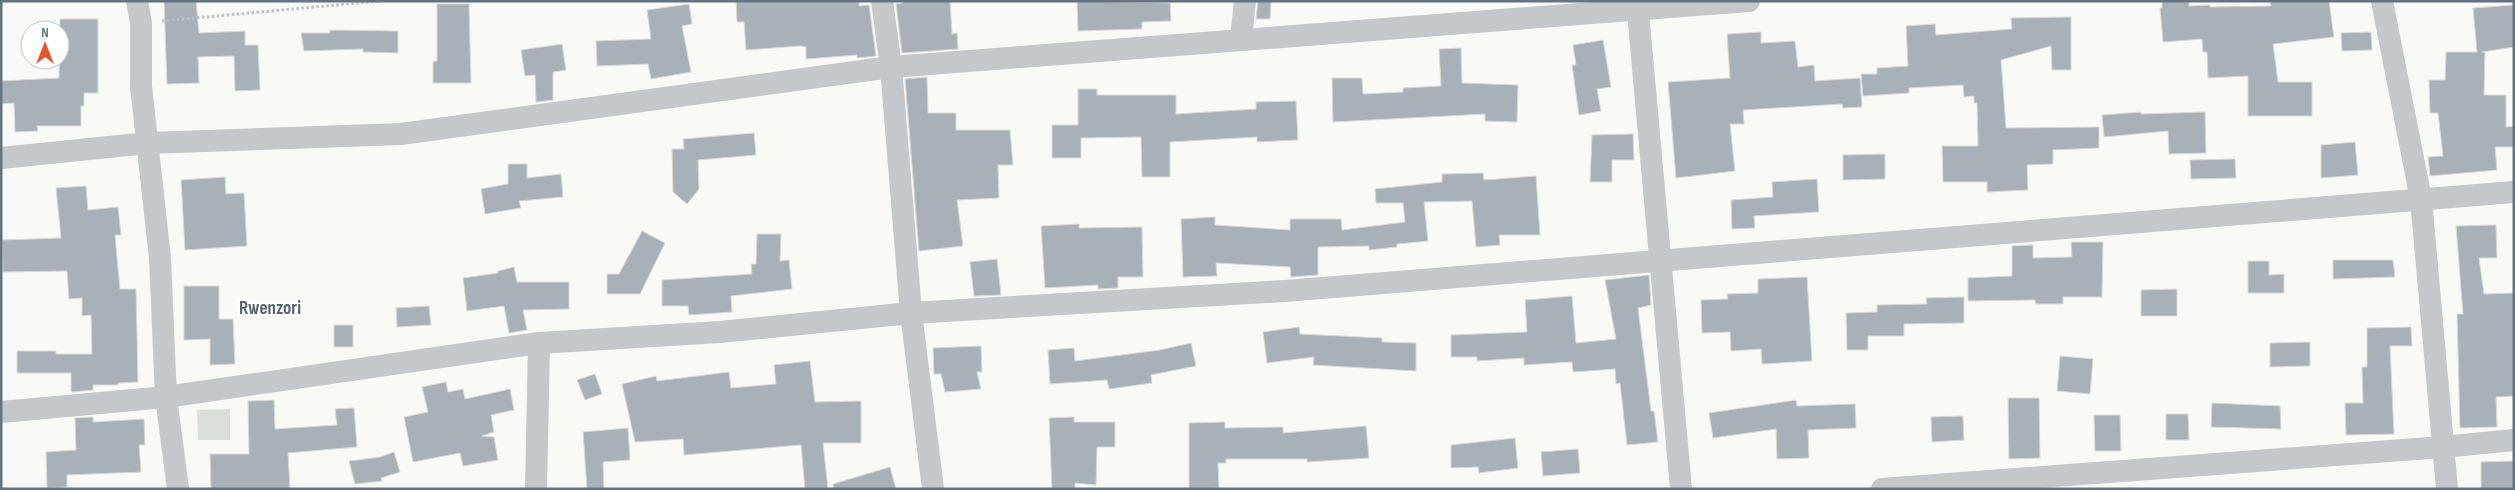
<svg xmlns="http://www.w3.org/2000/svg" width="2515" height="490" font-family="'Sofia Sans Condensed',sans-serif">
<rect width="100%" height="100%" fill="#f9f9f6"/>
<path fill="#dae0d7" d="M230,409V440H198L197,410Z"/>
<g fill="#a8b1b7" stroke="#dadad8">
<path d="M164,1H196L199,33L245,31V45H258L260,90L235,91L234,56L198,57L199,83L167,84Z"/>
<path d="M736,1H859V6L869,5L876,56L857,58V55L806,59V47L801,46L746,50L744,22H737Z"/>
<path d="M903,1H950L952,34L957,33L958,49L902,53L896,4L903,3Z"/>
<path d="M1077,1L1170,3L1171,21L1142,22V29L1078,31Z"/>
<path d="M1258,1H1271L1270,19H1256Z"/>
<path d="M2162,1H2189V6L2210,5V7L2271,6L2270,1H2329L2334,37L2273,44L2278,82H2312V116H2248V76L2208,78L2207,52H2203L2202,39L2163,42L2160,8H2162Z"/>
<path d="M437,4H469L471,83H433V62L437,61Z"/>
<path d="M689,4L692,24L682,26L691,72L651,79L648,64L597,66L596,41L651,39L647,10Z"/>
<path d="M2514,5V47L2482,52H2485L2484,95H2506V127L2514,126V147H2495L2497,170L2430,176L2428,157L2443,156L2438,113H2430L2429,80H2445L2446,52H2477L2473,8Z"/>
<path d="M2071,17V70H2052L2051,46L2001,60L2006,128L2099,127V148L2053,150V164L2027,165L2028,190L1987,192V182H1943L1942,146H1978L1977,103H1974V96L1964,97L1963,85L1909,88V93L1863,96L1861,74H1877V68L1908,66L1906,26L1935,24L1936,35L2012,29L2011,18Z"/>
<path d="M60,19H98V93H84V106H81V126H37L38,131L15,132L14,103L1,104V81L59,78Z"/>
<path d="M330,30L398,31V53L363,52V49L304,51L301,33H330Z"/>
<path d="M1761,32V43L1795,41L1798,67L1814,65L1815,81L1860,78L1862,107L1843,108L1842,104L1743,110L1744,124H1730L1735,171L1676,178L1668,82L1730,78L1727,34Z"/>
<path d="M2371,32L2372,50L2342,51L2341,33Z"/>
<path d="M1603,40L1611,87L1597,89L1601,111L1579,115L1572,65H1576L1573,45Z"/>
<path d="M562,44L566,70L553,72V100L536,102L535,75L525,76L521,50Z"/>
<path d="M1461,48L1462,83L1518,85L1517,122L1485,121V114L1333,122L1332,78H1362L1363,94L1403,92V88L1441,86L1439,49Z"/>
<path d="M927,77L928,113H956V130H1010L1013,165H998L999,198L957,200L963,246L919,251L905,79Z"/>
<path d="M1078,89H1097V95H1176V114L1256,109V102L1296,101L1298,140L1257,142V137L1170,142V177H1142L1141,137L1081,138V158H1052V125H1078Z"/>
<path d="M2141,112V114L2205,112L2206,153L2169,154L2168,131L2104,137L2102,115Z"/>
<path d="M754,133L756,155L698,160L699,189L687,204L673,192L672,149H684L683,139Z"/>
<path d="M1633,134L1634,160H1612V182H1590L1592,135Z"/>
<path d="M2355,142L2358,175L2321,178V145Z"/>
<path d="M1885,154V179L1843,180V155Z"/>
<path d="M2235,159L2236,178L2191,179L2190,160Z"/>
<path d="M508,164H527V178L561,174L563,197L519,201L521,208L485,214L481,189L508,184Z"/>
<path d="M1483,173L1484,180L1536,176L1540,235H1499L1500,245L1476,247L1472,201L1424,202L1428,241L1397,244V247L1369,250V246L1318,247V275L1291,277L1290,267L1216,263L1217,276L1183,277L1181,219L1215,217V225L1290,230V219H1341L1342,230L1405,222L1403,203H1376L1375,189L1442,182V174Z"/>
<path d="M225,177L226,194L244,193L247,246L185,250L181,180Z"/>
<path d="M1817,179L1819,212L1754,216L1755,228L1732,229L1731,200L1773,197L1772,182Z"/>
<path d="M86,186L88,210L118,207L121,235H115L120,289H136L138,382L118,383V385H93V390L73,392L71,391V373H17V351H56V354H92L91,315L82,316V298L69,299L67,271L3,272L2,240L61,238L56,188Z"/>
<path d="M1079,224V228L1142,227L1143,277H1118V288L1098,289V285L1045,288L1041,226Z"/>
<path d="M2496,225L2497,258H2479L2484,294L2514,293V396L2496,397L2497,427L2460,428L2457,314H2463L2456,226Z"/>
<path d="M642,231L665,243L640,294H607V274H619Z"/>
<path d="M757,234H781L780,261L789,260L792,289L731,296L732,312L689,315L688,306H662V280L752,274L751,264H756Z"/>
<path d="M2071,242H2103L2102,297H2063V304H2036L2035,300L1968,301V278L2012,276V246L2033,245V258L2072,257Z"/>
<path d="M997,259L1001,295L974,296L970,262Z"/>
<path d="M2333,260H2393L2395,277L2333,279Z"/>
<path d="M2248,261H2269V275L2284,274V293H2248Z"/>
<path d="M514,267L517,282H569V309L523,310L527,330L509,333L504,306L467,311L463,278L498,273V271Z"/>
<path d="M1649,275L1651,305L1638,308L1651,411H1654L1658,442L1627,445L1620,383L1616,384L1615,369L1573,372L1572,362L1524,365V358L1477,361V357H1451V335L1527,332L1525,300L1572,296L1576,343L1616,339L1605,280Z"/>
<path d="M1807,277L1812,361L1762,364L1761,349L1731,351L1730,332L1702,333L1701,300L1728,299L1727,294L1758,293V279Z"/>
<path d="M184,286H219V319H233L235,364L210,365V339L184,340Z"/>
<path d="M2177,289V316H2141V290Z"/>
<path d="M1964,297V323L1904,324V336H1868V350H1847L1846,313L1877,312V305L1927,304L1926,298Z"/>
<path d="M429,306L431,325L397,327L396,308Z"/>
<rect x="334" y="325" width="19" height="22"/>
<path d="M1299,327L1300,334L1382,338V342L1416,343V371L1313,365L1314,357L1267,363L1263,332Z"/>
<path d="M2411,327L2412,346H2390L2394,434L2346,435L2345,403H2363L2362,367H2367V328Z"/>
<path d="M2310,342V366L2270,367V343Z"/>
<path d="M1191,343L1196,366L1151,375L1152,383L1109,389L1107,380L1050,384L1048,350L1074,348L1075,361L1160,350Z"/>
<path d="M981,346L982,372H977L981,389L945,392L941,374H934L933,348Z"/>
<path d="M2060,356L2093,359L2090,394L2057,391Z"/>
<path d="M810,361L815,402L861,401V443H823L828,489H805L801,445L684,455L683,439L635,442L622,384L656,376L657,381L729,372L731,388L776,384L774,365Z"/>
<path d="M595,374L602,394L585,400L577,380Z"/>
<path d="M446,382L448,392L463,389L465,399L510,389L514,410L491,415L494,432L482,436L494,437L498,460L463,466L460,453L413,462L404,417L428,412L422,387Z"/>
<path d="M2008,398H2039L2040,458L2009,459Z"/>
<path d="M274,400L275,429L337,425L335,409L354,408L357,447L288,453L290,489H211L210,454H249L248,401Z"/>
<path d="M1796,400L1797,406L1855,404L1856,428L1808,430L1809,458L1777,459L1776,429L1713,438L1709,413Z"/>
<path d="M2212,403L2280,406L2281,429L2211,427Z"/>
<path d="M2166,414H2188L2189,440H2166Z"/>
<path d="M2094,415H2120L2121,451H2095Z"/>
<path d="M1963,416L1964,440L1932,442L1931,417Z"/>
<path d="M93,417V422L144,419L145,445H139L141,472L67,475V487L47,488L46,452L76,450L75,418Z"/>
<path d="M1074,417V422H1115V447H1097L1096,485L1075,483V489H1052L1049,418Z"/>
<path d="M1225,422V428L1283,427V433L1366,426L1369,458L1307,462V459H1226V463H1218L1219,488L1189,489V423Z"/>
<path d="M628,428L630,460L603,462L604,489H587L583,432Z"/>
<path d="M1515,438L1518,468L1479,473L1478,467L1451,468V445Z"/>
<path d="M1578,449L1580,473L1543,476L1541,452Z"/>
<path d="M394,452L400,472L381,478L382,481L355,484L349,461L380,457Z"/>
<path d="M2514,461V489H2481V462Z"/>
<path d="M890,467L896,489H834L833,484Z"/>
</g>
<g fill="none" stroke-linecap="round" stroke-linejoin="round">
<path stroke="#bec0c3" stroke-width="3" stroke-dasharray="2.5 2.5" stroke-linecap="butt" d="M162,21L380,1"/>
<g stroke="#c4c8cb" stroke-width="22">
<path d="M137,1L141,23V86L160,258L166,397L178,489"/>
<path d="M882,1L891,67L911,313L933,489"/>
<path d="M1637,1L1681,489"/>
<path d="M2382,1L2421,199L2447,489"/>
<path d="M1241,39L1245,1"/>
<path d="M1,158L148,143L401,134L891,67L1749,1"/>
<path d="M1,412L166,397L539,343L720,332L911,313L1285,291L2514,192"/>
<path d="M536,489L539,343"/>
<path d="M1882,489L2443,447L2514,440"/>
</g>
</g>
<g text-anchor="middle" stroke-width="5" stroke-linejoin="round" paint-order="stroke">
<g font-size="19" font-weight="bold" fill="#56626c" stroke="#fff">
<text x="270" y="314">Rwenzori</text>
</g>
</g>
<rect width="2515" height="490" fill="none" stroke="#647481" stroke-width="5"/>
<g transform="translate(45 45)"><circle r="24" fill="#ffffff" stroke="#c1c7cd"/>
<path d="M0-4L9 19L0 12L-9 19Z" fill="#e2552d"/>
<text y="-8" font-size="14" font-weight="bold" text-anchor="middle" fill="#647481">N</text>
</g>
</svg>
